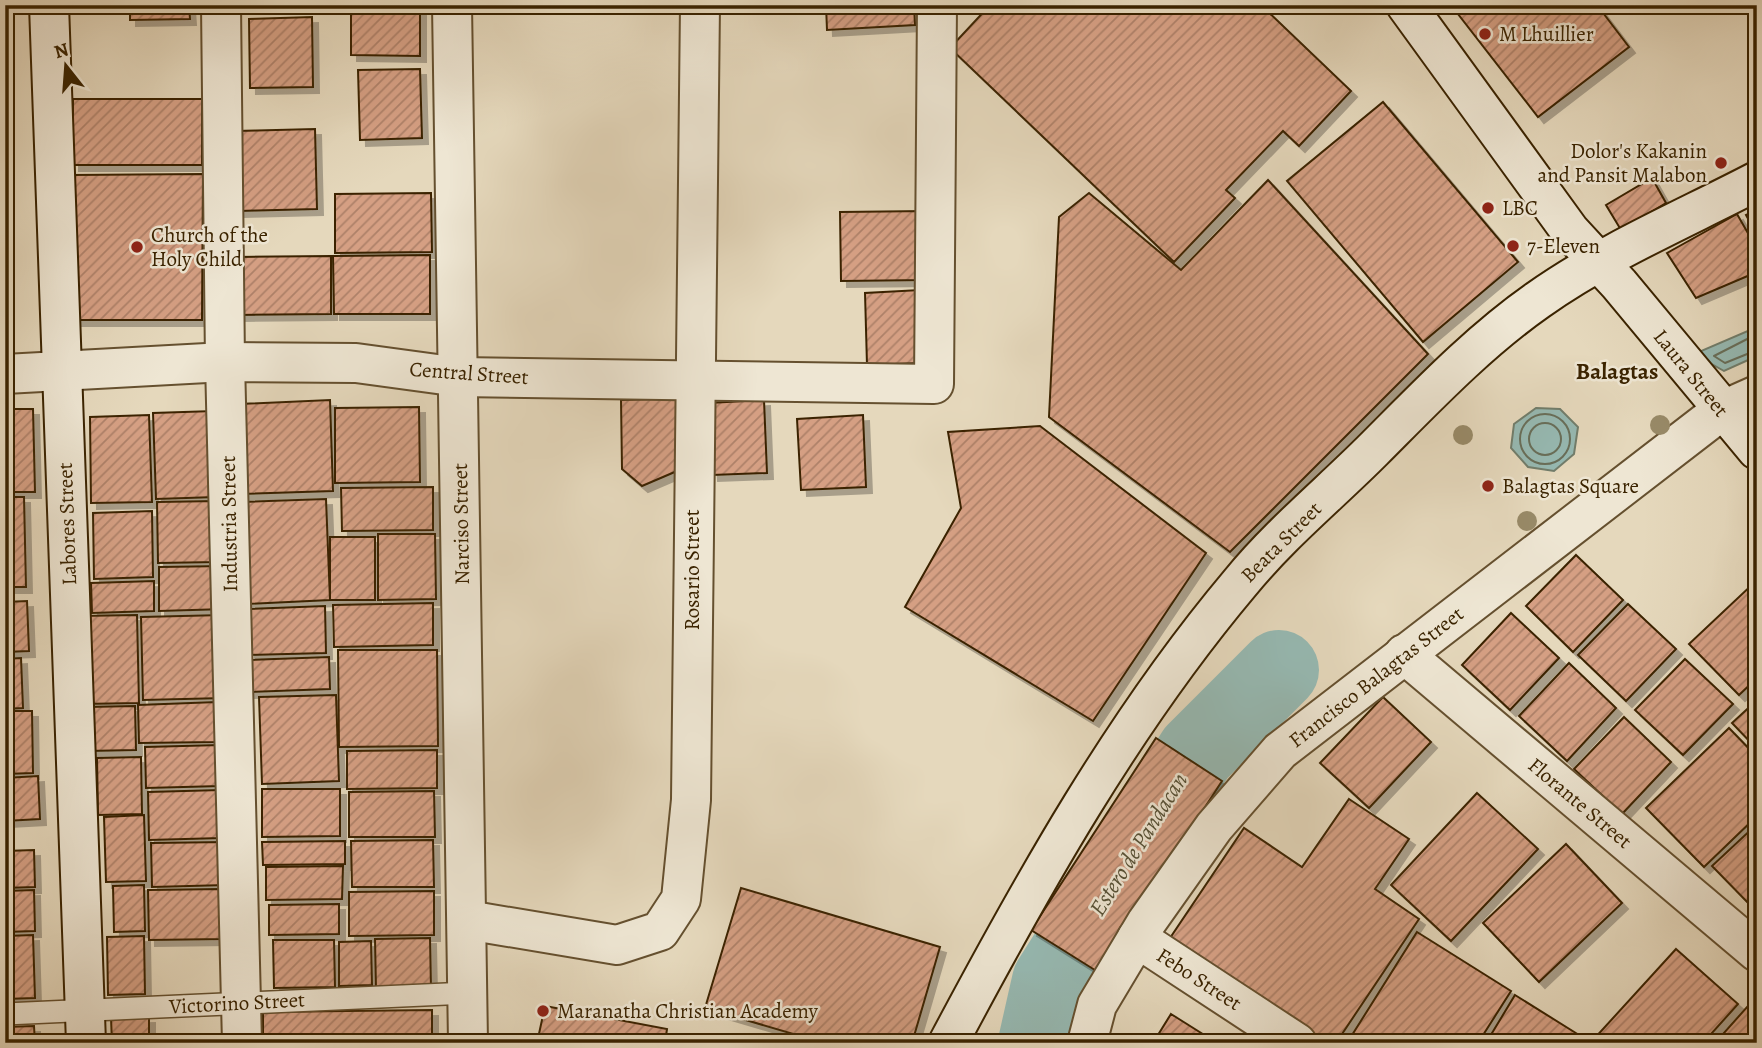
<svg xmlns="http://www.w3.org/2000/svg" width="1762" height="1048" font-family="Alegreya,serif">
<defs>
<pattern id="building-hatch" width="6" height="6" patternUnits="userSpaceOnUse" patternTransform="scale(1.75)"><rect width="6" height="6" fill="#d59f83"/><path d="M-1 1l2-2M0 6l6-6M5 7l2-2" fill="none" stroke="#ae8169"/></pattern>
<filter id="shadow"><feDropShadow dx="6" dy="6" stdDeviation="0" flood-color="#0004"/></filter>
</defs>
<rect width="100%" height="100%" fill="#e5d8bc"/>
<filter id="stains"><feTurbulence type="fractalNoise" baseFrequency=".00286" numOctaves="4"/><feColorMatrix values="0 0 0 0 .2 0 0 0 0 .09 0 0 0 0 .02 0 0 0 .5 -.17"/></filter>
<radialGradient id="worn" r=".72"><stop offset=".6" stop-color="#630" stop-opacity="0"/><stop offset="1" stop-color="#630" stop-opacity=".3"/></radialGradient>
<g fill="#96b9b2" stroke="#717d6b" stroke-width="2">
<path d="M1757,327V356L1724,371L1694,354Z"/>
<path d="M1536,408L1560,409L1578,427L1574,454L1554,471L1528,467L1511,448L1514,424Z"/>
</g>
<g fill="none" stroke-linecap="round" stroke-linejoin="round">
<g stroke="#686e59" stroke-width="2">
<path d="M1757,334L1714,356L1725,363L1757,350"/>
<circle cx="1545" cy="439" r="25"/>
<circle cx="1545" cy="439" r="16"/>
</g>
<path stroke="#96b9b2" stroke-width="80" d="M1038,1043L1052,981L1196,753L1279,670"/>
</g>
<g fill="url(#building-hatch)" stroke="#3a2300" stroke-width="2" filter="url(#shadow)">
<path d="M130,5H189L190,19L130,20Z"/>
<path d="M351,5H420V56L351,55Z"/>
<path d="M826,5H914L915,25L827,30Z"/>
<path d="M990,5H1261L1351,91L1299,146L1283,131L1226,190L1235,198L1174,262L950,48Z"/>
<path d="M1451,5H1597L1629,47L1538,117Z"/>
<path d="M312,17L313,87L250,88L249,19Z"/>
<path d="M420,69L422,138L360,140L358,70Z"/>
<rect x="73" y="99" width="129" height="66"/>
<path d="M1383,102L1518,262L1423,342L1287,181Z"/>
<path d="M315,129L317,209L238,211L236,131Z"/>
<path d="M203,174L202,320H71V175Z"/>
<path d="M1652,178L1666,203L1621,230L1606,205Z"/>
<path d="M1268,180L1428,354L1230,552L1049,417L1059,217L1089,193L1181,270Z"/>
<path d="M431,193L432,252L335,253V194Z"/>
<path d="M1757,210V235L1746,215Z"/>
<path d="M926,211L927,280L841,281L840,212Z"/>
<path d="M1737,214L1757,249V272L1696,298L1667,253Z"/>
<path d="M430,255V314H334L333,256Z"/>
<path d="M331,256V314L234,315V257Z"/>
<path d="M920,290L922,363L867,365L865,293Z"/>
<path d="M684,398V468L642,486L622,469L621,400Z"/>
<path d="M330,400L333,491L242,494L239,404Z"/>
<path d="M764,400L767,473L712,475L708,403Z"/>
<path d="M419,407L420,482L335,483V408Z"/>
<path d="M5,409H33L35,492H5Z"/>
<path d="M214,411L216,497L156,499L153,413Z"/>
<path d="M149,415L152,502L91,503L90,417Z"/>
<path d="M863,415L866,487L801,490L797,419Z"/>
<path d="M1040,426L1206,553L1093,721L905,607L961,508L948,432Z"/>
<path d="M433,487V530L342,531L341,488Z"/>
<path d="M5,497H24L26,587H5Z"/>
<path d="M326,499L330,600L245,604L242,502Z"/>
<path d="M217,501L218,562L158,563L157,502Z"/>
<path d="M152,511L153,577L94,579L93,513Z"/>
<path d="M378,534H435L436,599L378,600Z"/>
<rect x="330" y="537" width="45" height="63"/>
<path d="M1576,555L1623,600L1573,652L1526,606Z"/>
<path d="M225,566L226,609L159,611V567Z"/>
<path d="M1757,580V678L1739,695L1689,644Z"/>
<path d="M154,581V611L92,613L91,583Z"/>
<path d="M27,601L29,651L5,652V602Z"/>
<path d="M433,603V645L334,647L333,605Z"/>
<path d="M1628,604L1676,649L1626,701L1578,655Z"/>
<path d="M325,606L326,653L249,655L248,609Z"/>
<path d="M1511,613L1559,658L1510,710L1462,665Z"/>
<path d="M137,615L139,703L81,704L79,616Z"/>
<path d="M223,615L225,698L143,700L141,617Z"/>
<path d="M338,650H437L438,746L339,747Z"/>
<path d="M329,657L330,689L249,692L248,660Z"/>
<path d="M21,658L23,708L5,709V659Z"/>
<path d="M1685,659L1733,704L1683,755L1635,710Z"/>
<path d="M1569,663L1616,708L1567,761L1519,716Z"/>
<path d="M336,695L339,781L262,784L259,697Z"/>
<path d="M1383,697L1431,742L1369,808L1320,763Z"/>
<path d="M1757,700V749L1732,723Z"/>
<path d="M217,702V742L139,743L138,705Z"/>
<path d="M135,706L136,750L87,751L86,707Z"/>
<path d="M5,711H32L33,773L5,774Z"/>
<path d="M1624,717L1671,762L1622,814L1574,769Z"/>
<path d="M1729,728L1757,757V816L1704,867L1646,808Z"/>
<path d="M1156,738L1222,781L1098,972L1031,930Z"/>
<path d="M220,745L221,786L146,788L145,747Z"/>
<path d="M437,750V788L347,789V751Z"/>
<path d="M141,757L142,814L98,815L97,758Z"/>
<path d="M38,776L40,819L5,821V778Z"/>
<path d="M262,789H340V836L262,837Z"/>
<path d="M221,790L222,838L149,840L148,792Z"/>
<path d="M434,791L435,837H349V792Z"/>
<path d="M1477,793L1538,849L1451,941L1391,885Z"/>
<path d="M1349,799L1409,839L1375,889L1419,919L1336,1043H1308L1164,947L1244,828L1302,867Z"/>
<path d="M144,815L146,881L106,882L104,817Z"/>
<path d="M1757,824V912L1712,866Z"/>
<path d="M433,840L434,887H352L351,841Z"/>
<path d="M345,841V864L263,865L262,842Z"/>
<path d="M226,842L227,885L152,887L151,843Z"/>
<path d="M1566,844L1622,903L1539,982L1483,923Z"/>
<path d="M34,850L35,887L5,888V851Z"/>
<path d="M343,866L342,899L266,900V867Z"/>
<path d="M144,885L145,931L114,932L113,886Z"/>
<path d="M741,888L940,947L912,1043H824L705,1008Z"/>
<path d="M222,889L223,939L149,940L148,890Z"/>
<path d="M34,890L35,931L5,932V891Z"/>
<path d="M434,891V935L349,936V892Z"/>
<path d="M339,904V934L269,935V905Z"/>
<path d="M1417,932L1511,991L1478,1043H1347Z"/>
<path d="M33,935L35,998L5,999V936Z"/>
<path d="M144,936L145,994L108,995L107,937Z"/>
<path d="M430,938L431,989L376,990L375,939Z"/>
<path d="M273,940H334L335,987L274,988Z"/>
<path d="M371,941L372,985L339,986V942Z"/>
<path d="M1676,949L1738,1004L1703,1043H1596L1593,1040Z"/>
<path d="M1515,995L1579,1035L1574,1043H1486Z"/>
<path d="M1756,997L1757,1043H1715Z"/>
<path d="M545,1006L667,1029L665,1043H537Z"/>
<path d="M432,1010V1043H263V1012Z"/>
<path d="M1171,1014L1217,1043H1153Z"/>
<path d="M149,1017V1043H112L111,1018Z"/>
<path d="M34,1026L35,1043H5V1027Z"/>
<path d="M230,1036V1043H152L151,1038Z"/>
</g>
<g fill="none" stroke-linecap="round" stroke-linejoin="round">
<g stroke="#65502f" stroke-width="24">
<path id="lane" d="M5,1014L468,993"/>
</g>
<g stroke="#65502f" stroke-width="42">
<g id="street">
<path d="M221,5L225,362L242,1043"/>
<path d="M452,5L468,1043"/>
<path d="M5,374L225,362L356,363L459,377L934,384L937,5"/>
<path d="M1404,654L1757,952"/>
<path d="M467,920L617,945L660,931L681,899L691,800L700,5"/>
<path d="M1137,938L1297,1043"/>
<path d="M1087,1043L1097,1005L1146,923L1214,827L1280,751L1721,411L1757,395"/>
</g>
</g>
<g stroke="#3a2300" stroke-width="42">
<g id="secondary">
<path d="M49,5L86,1043"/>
<path d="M1406,5L1570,231L1619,284L1757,450"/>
<path d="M948,1043C1033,883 1123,722 1240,583C1279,535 1329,494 1373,450C1425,398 1478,342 1538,300C1606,252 1684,219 1757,181"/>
</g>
</g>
<use href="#lane" stroke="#eee6d3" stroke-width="21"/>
<use href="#street" stroke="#eee6d3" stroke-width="38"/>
<use href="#secondary" stroke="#eee6d3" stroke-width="38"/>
</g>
<g fill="#988a68">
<circle cx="1660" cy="425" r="10"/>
<circle cx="1463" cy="435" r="10"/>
<circle cx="1527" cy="521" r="10"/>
</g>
<g fill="#8f2418" stroke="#eee6d3" stroke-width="2.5">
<circle cx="1485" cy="34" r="7"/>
<circle cx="1721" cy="163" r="7"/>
<circle cx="1488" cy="208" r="7"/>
<circle cx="1513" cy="246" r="7"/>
<circle cx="137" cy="247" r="7"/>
<circle cx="1488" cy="486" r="7"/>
<circle cx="543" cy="1011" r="7"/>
</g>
<g text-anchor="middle" stroke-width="5" stroke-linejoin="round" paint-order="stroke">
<g font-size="21" fill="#3a2300" stroke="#eee6d3" text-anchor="start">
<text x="1499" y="41">M Lhuillier</text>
<text x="1707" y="158" text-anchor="end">Dolor's Kakanin<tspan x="1707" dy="24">and Pansit Malabon</tspan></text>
<text x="1502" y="215">LBC</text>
<text x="151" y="242">Church of the<tspan x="151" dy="24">Holy Child</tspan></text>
<text x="1527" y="253">7-Eleven</text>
<text x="1502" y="493">Balagtas Square</text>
<text x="557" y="1018">Maranatha Christian Academy</text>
</g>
<g font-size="21" fill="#3a2300" stroke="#eee6d3">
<text transform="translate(469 373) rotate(4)" y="7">Central Street</text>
<text transform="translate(1691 373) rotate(51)" y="7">Laura Street</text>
<text transform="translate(67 524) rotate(-92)" y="7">Labores Street</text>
<text transform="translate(229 524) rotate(-91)" y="7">Industria Street</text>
<text transform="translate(461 524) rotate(-91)" y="7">Narciso Street</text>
<text transform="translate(1281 542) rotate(-45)" y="7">Beata Street</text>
<text transform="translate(692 570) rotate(-90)" y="7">Rosario Street</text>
<text transform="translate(1376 677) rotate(-38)" y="7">Francisco Balagtas Street</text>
<text transform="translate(1580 803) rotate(40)" y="7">Florante Street</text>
<text transform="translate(1199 979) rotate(33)" y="7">Febo Street</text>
<text transform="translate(237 1003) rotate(-3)" y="7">Victorino Street</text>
</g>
<g font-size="23" font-weight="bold" fill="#3a2300" stroke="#eee6d3">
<text x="1617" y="379">Balagtas</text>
</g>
<g font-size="23" font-style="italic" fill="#565035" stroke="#eee6d3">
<text transform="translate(1138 844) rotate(-58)" y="8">Estero de Pandacan</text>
</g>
</g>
<rect width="1762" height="1048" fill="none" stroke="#e5d8bc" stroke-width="28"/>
<rect x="7" y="7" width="1748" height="1034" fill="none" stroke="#3a2300" stroke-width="3.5"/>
<rect x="14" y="14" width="1734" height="1020" fill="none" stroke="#3a2300" stroke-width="2"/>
<g transform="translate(66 66) rotate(343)" stroke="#eee6d3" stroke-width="5" paint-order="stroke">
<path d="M0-5L12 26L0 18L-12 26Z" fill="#3a2300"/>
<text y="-10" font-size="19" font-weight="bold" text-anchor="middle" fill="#3a2300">N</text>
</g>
<rect width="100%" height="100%" filter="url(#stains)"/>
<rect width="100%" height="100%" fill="url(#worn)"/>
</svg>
